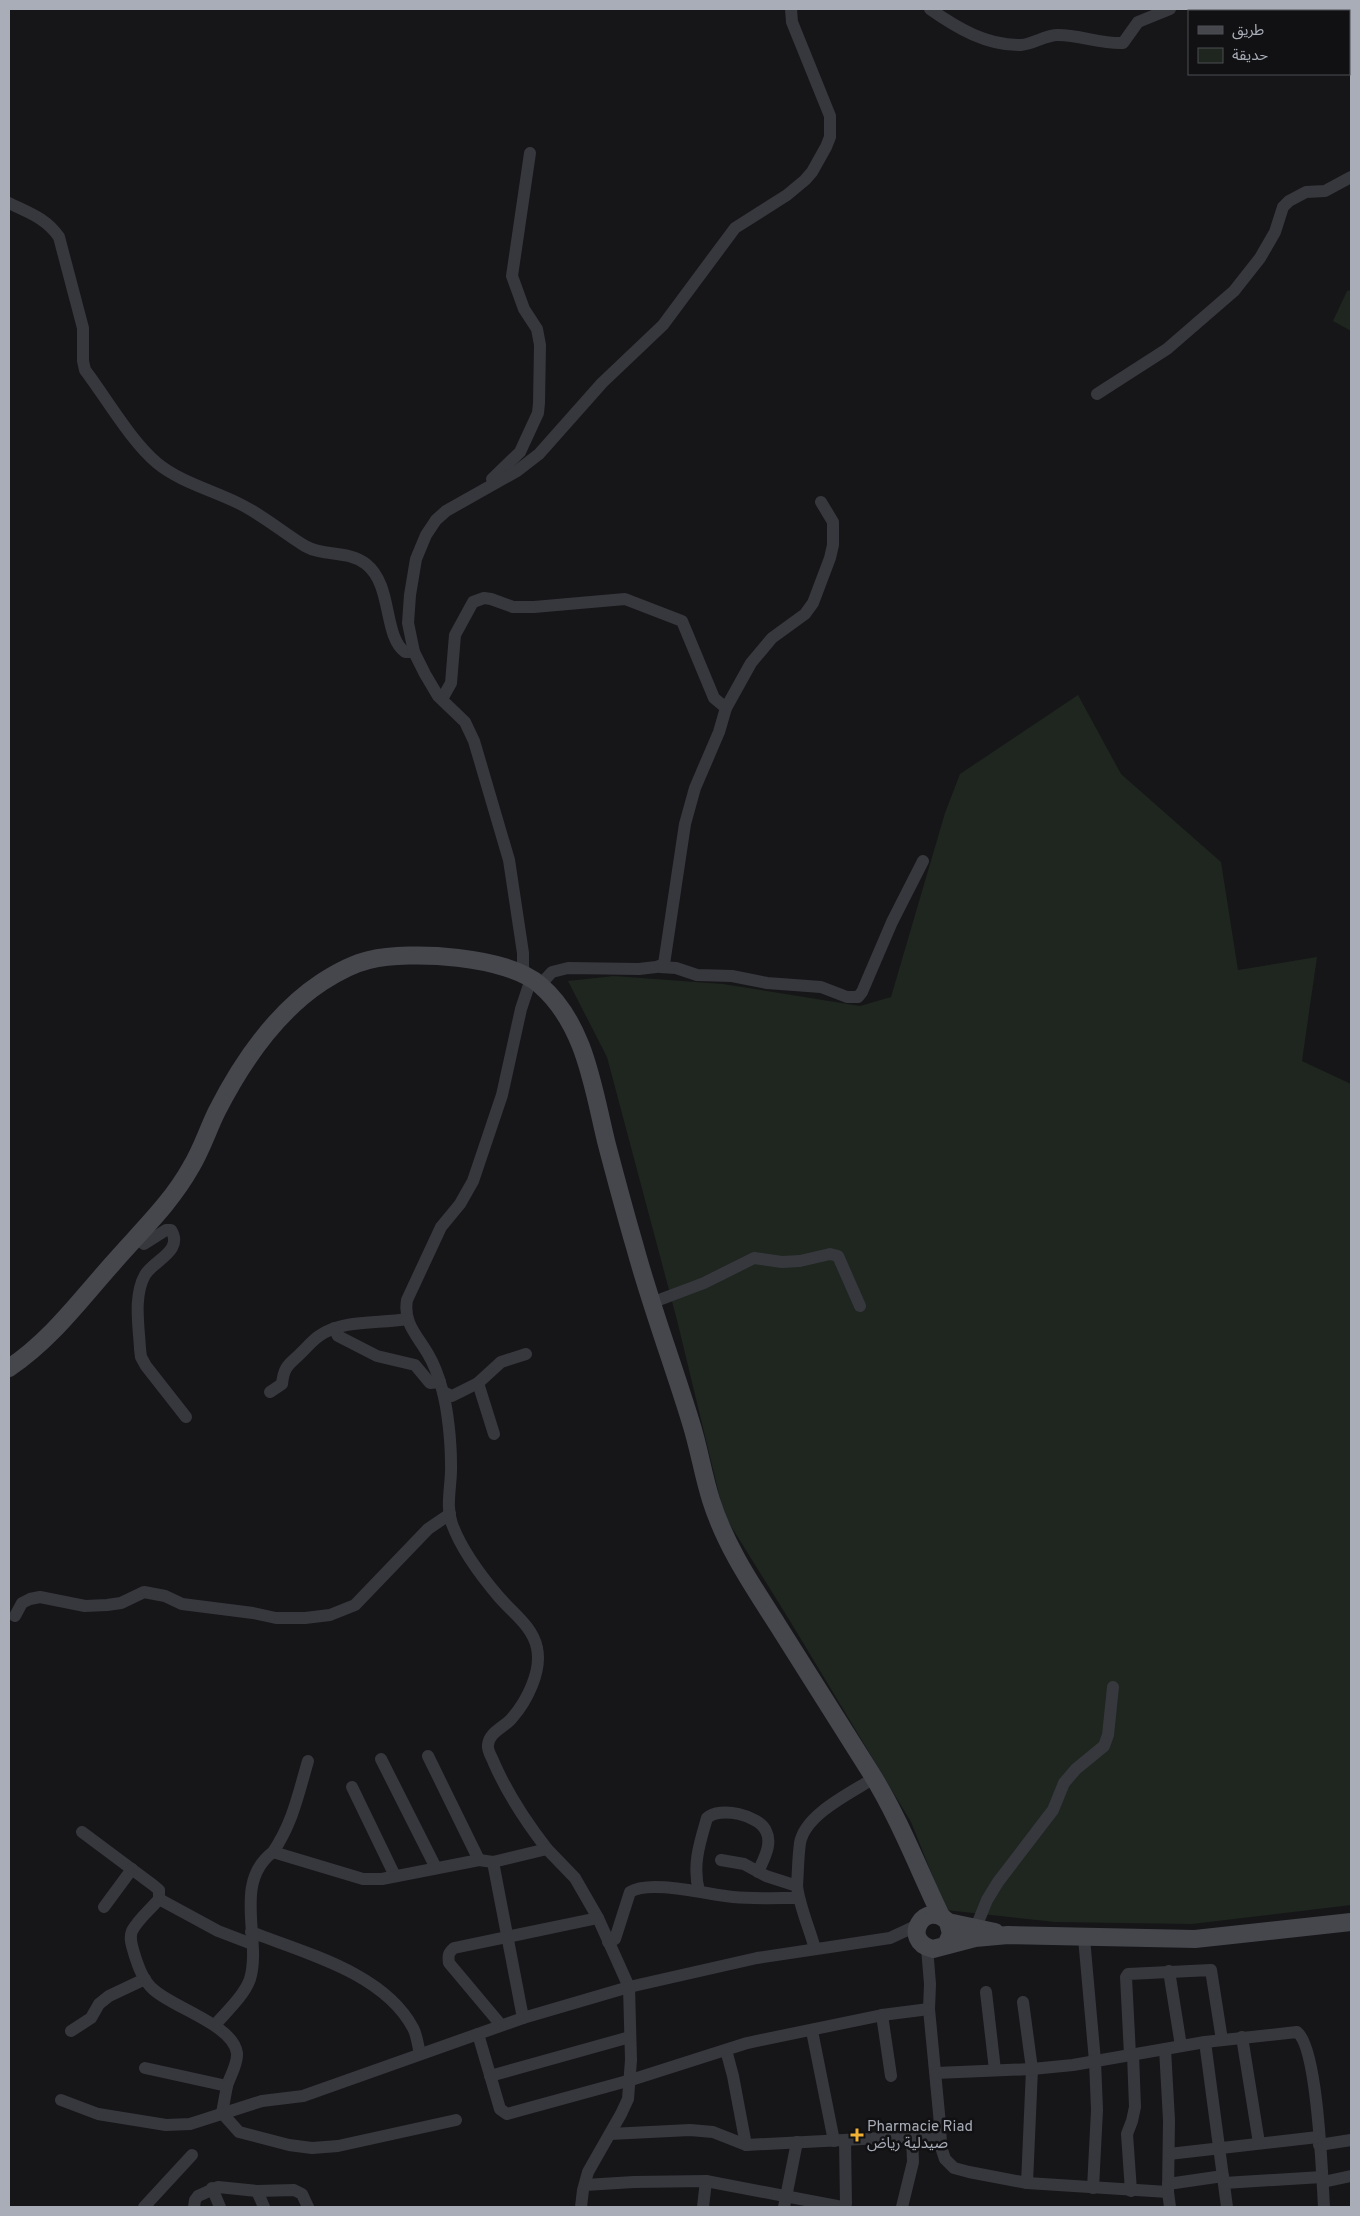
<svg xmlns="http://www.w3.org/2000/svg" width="1360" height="2216" font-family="Overpass,'Noto Sans Arabic',sans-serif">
<rect width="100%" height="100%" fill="#161618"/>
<g fill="#1e261f">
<path d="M1351,290V331L1333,321L1347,291Z"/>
<path d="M1078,695L1121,774L1221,862L1238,970L1317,957L1302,1061L1351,1084V1905L1192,1924L1055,1922L946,1910L911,1822L790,1621L724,1515L677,1320L607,1057L568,981L614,976L723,984L860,1006L891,997L945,813L960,774Z"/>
</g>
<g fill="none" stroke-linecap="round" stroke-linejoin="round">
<g stroke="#37383d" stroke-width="12">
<path d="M930,9C957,28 987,46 1021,45C1034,44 1045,35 1058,35C1080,35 1101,44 1123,43L1138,22L1170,9"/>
<path d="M9,203C29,213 46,218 59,237L83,328V361L85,370C107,399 130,440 157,463C180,482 212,490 238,503C263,515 282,532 305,546C324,557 348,550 366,564C393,585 383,636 405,652H414"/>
<path d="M1097,394L1167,349L1234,291L1260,258L1275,232L1283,207L1289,201L1306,192L1325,191L1351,177"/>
<path d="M492,479L520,452L538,413L539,403L540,345L537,329L524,309L512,276L530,153"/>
<path d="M442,699L451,683L455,635L473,602L484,598L491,599L513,607H534L625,599L682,621L714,698L726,708"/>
<path d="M660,967L676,968L697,975L732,976L767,983L821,987L847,997H858L862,992L892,922L923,861"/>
<path d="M523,974V953L509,860L474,741L465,722L438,696L425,674L414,652L408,623L410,595L416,559L426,535L436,520L446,511L517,471L539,454L602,383L663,325L735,228L787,195L805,180L812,172L826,147L830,137V116L792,22L791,9"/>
<path d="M531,979L521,1009L502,1095L473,1181L460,1204L441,1227L407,1300C403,1323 417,1335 428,1354C434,1364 439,1378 442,1389C448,1410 451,1443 451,1464C452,1484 445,1505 452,1524C462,1551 481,1576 499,1597C513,1613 533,1627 537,1648C542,1671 527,1701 512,1718C505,1727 489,1732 488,1745C487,1751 492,1757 494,1763C508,1795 526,1822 547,1849"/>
<path d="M540,985L552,972L568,968L639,969L656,967L664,964L685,824L695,788L719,732L726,708L751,663L772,638L805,614L813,603L830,558L833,545V522L821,502"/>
<path d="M136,1238L144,1244L166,1230H171C184,1251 154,1260 145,1275C133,1296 139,1327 140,1349L141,1357L146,1366L186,1417"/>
<path d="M651,1303L704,1283L754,1258L782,1262L800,1261L830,1254L838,1256L860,1306"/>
<path d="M334,1328L338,1336L377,1356L415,1365L430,1383L440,1382"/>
<path d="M478,1383L494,1434"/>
<path d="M270,1392L282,1384C284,1365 289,1365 302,1352C307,1347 313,1340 319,1336C344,1319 378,1324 407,1319"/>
<path d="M443,1392L452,1396L478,1383L501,1362L526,1354"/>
<path d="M15,1616L22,1603L30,1599L40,1597L85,1606L107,1605L121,1603L144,1592L165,1596L182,1604L253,1613L276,1618H305L330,1615L355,1605L428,1529L450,1514"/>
<path d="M428,1756L479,1860"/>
<path d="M381,1759L436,1868"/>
<path d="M352,1787L395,1876"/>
<path d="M82,1832L153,1885L159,1890V1899"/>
<path d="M273,1852C293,1822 298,1795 308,1761"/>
<path d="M721,1860L744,1864L766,1876L797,1886C799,1905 810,1930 815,1949"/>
<path d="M493,1862L523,2018"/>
<path d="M797,1886C798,1872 798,1857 800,1843C805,1814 851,1793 874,1778"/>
<path d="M699,1891C692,1865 700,1842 707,1818C720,1806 759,1815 766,1831C773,1844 763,1860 758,1872"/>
<path d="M104,1907L132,1869"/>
<path d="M976,1927L987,1900L998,1882L1053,1810L1064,1783L1076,1769L1104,1746L1108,1735L1113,1687"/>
<path d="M251,1932C305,1953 384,1973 413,2028C417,2035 418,2046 420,2054"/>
<path d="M1084,1938L1095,2061L1097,2110L1093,2188"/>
<path d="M608,1942L615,1939L630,1892C650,1879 709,1895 733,1897C754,1899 777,1898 798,1898"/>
<path d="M927,1948L930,1984L929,2009L940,2124L941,2147L945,2159L954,2168L969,2172L1027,2183L1168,2192"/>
<path d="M1169,1971L1181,2046"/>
<path d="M986,1992L995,2070"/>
<path d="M1023,2002L1032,2069L1027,2183"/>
<path d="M882,2015L891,2076"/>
<path d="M215,2025C226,2012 244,1996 250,1979C262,1939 232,1883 273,1852L363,1879H382L469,1862L479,1860L493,1862L547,1849L575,1878L598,1918L629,1987L631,2060L628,2099L621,2114L588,2172L583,2190L581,2207"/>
<path d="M501,2025L449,1963C448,1956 448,1953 454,1948L598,1918"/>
<path d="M71,2031L91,2018L99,2004L109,1996L145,1979"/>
<path d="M812,2031L834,2141"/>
<path d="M478,2034L500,2109L507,2114L631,2080L747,2043L882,2015L929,2009"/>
<path d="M1242,2037L1259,2143"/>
<path d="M1205,2042L1227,2207"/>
<path d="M1165,2049L1169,2120L1168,2192L1170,2207"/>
<path d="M726,2050L733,2076L746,2145"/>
<path d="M1130,2055L1126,1977L1128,1974L1211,1970L1222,2040"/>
<path d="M145,2068L227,2086C230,2076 238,2064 237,2053C233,2025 174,2008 154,1990C143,1981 138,1966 134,1953C132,1946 129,1938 132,1931C138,1919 151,1909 159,1899L218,1931L252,1944"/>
<path d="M936,2073L1032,2069L1073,2065L1205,2042L1297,2032C1318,2048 1322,2176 1324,2207"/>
<path d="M490,2076L630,2037"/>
<path d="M227,2086L222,2113L239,2132L289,2145L312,2148L338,2146L456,2120"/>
<path d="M61,2100L98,2114L166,2125L190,2124L262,2101L303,2096L523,2018L629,1987L757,1958L890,1938L918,1925"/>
<path d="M610,2134L690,2130L713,2132L746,2145L939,2135"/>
<path d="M1319,2145L1351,2140"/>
<path d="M1169,2154L1318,2137"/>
<path d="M1323,2182L1351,2176"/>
<path d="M1224,2183L1322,2177"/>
<path d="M1168,2184L1223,2176"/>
<path d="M585,2185L634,2182L706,2181L842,2207L846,2204L845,2141"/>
<path d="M212,2188L220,2207"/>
<path d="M257,2191L264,2207"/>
<path d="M1131,2191L1127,2134L1132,2121L1135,2107L1133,2054"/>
<path d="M144,2207L192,2155"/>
<path d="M194,2207L195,2200L198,2196L218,2187L257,2191L294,2190L302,2194L308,2207"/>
<path d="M703,2207L706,2181"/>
<path d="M784,2207L797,2142"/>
<path d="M902,2207L913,2162L912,2136"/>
</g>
<g stroke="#45474d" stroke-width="18">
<path d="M9,1368C51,1340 80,1300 114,1262C141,1231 171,1203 191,1167C202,1149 208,1129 217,1111C242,1062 275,1013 322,982C336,973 352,964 369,960C411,950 507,956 540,985C586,1025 593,1089 607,1145C616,1179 625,1213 635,1247C651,1306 673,1364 691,1423C699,1448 703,1475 711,1500C725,1545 752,1585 777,1624C808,1674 840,1723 871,1773C899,1818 918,1868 941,1916"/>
<path d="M948,1922L995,1932"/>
<path d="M946,1945L951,1934L948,1922C925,1898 899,1941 933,1949L975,1938L1008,1935L1195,1939L1351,1922"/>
</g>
</g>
<path fill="#f2b134" stroke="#111113" stroke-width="2" d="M854.5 2127.5h5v5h5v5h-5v5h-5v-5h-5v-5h5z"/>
<g text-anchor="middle" stroke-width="5" stroke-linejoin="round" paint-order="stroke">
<g font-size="15" fill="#a8adb8" stroke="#111113" text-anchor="start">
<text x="867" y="2131">Pharmacie Riad<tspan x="867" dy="17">صيدلية رياض</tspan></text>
</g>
</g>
<rect width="1360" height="2216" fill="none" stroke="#a8adb8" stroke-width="20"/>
<rect x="1188" y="10" width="162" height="65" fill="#111113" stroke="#4d4f55"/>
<rect x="1198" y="26" width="25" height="8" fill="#45474d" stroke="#4d4f55"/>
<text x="1232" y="35" font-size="15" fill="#a8adb8">طريق</text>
<rect x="1198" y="48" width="25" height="15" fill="#1e261f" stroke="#4d4f55"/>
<text x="1232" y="60" font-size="15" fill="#a8adb8">حديقة</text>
</svg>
